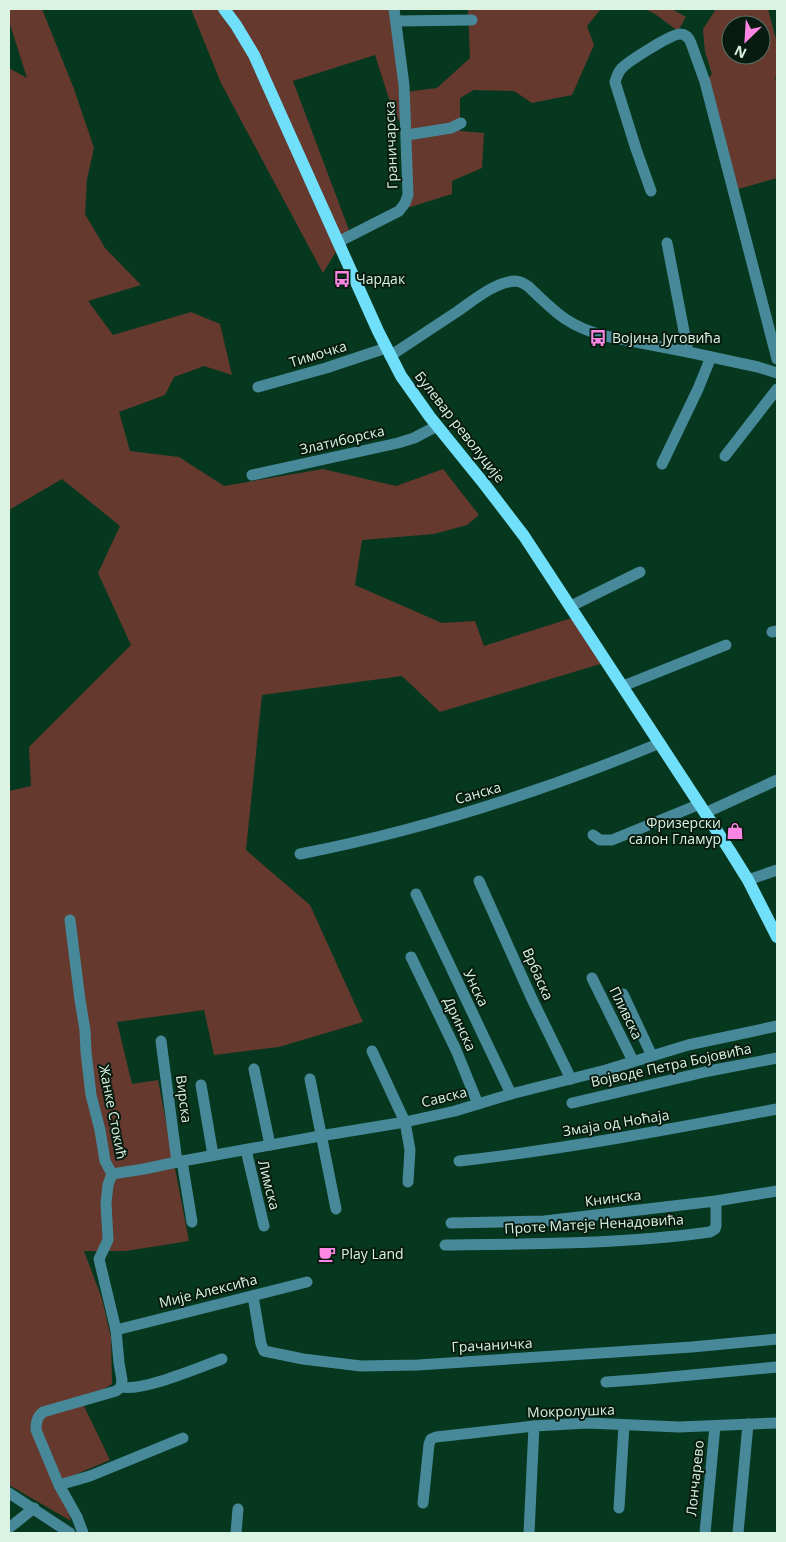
<svg xmlns="http://www.w3.org/2000/svg" width="786" height="1542" font-family="'Open Sans',sans-serif">
<rect width="100%" height="100%" fill="#06381f"/>
<g fill="#65392e" fill-rule="evenodd">
<path d="M9,9H42L74,89L94,148L87,179L85,214L105,248L141,285L88,301L113,335L191,312L220,324L232,375L204,366L174,377L165,395L119,412L130,451L179,457L224,486L323,469L396,486L443,469L479,515L467,525L434,534L362,540L355,585L442,623L475,621L484,646L578,616L607,662L440,712L402,676L262,695L246,850L310,905L363,1022L279,1047L214,1055L204,1010L117,1022L132,1084L158,1080L189,1241L126,1251H84L102,1299L111,1337L112,1384L82,1402L110,1460L60,1481L71,1521L9,1485V791L31,786L29,747L131,645L98,573L120,526L62,479L9,510V68L27,78L9,21Z"/>
<path d="M191,9H394L405,92L437,88L470,58L468,9H601L587,26L594,45L572,95L532,103L514,91L474,90L460,98V131L484,133L482,168L452,181V194L407,208L405,132L391,105L375,55L293,81L349,230L323,273L221,83Z"/>
<path d="M645,9H672L686,17L678,31L655,14Z"/>
<path d="M716,9H768L777,43V75L775,78L777,82V178L735,190L705,82L712,74L705,52L703,29ZM731,25H761V55H731Z"/>
</g>
<g fill="none" stroke-linecap="round" stroke-linejoin="round">
<g stroke="#478999" stroke-width="11">
<path d="M397,21L472,20"/>
<path d="M407,135L451,128L461,123"/>
<path d="M651,191L636,149L615,82C617,76 618,72 622,68C629,61 671,34 680,34C686,34 689,38 691,43L705,82L777,359"/>
<path d="M338,242L399,211L405,203L408,195L404,85L394,9"/>
<path d="M667,243L688,352"/>
<path d="M390,356C413,341 435,326 458,311C474,300 495,282 515,281C521,281 525,284 529,287C556,313 568,326 605,336L688,352L758,367L777,373"/>
<path d="M258,387L326,368L386,348"/>
<path d="M725,456L777,389"/>
<path d="M662,464L698,389L711,357"/>
<path d="M252,475L398,443L414,438L437,426"/>
<path d="M571,606L640,572"/>
<path d="M772,632L777,631"/>
<path d="M623,686L726,645"/>
<path d="M705,813L777,780"/>
<path d="M593,835L600,840H612L700,804"/>
<path d="M300,854C423,830 544,791 660,743"/>
<path d="M748,880L777,870"/>
<path d="M479,881L532,999L571,1079"/>
<path d="M416,894L511,1094"/>
<path d="M70,920L80,1000L85,1030L86,1052L91,1095L100,1130L105,1161L112,1174L108,1185L106,1203L108,1240L99,1259L116,1330L119,1363L122,1380L121,1387L116,1391L43,1412C37,1417 36,1422 36,1430L59,1485L77,1517L83,1533"/>
<path d="M411,957L456,1050L478,1104"/>
<path d="M592,978L633,1061"/>
<path d="M623,994L652,1056"/>
<path d="M161,1041L177,1162"/>
<path d="M372,1051L405,1122L410,1150L408,1182"/>
<path d="M254,1069L270,1145"/>
<path d="M310,1079L336,1209"/>
<path d="M201,1085L213,1155"/>
<path d="M572,1103L709,1071L777,1058"/>
<path d="M246,1150L264,1226"/>
<path d="M182,1161L192,1222"/>
<path d="M459,1161C566,1149 672,1129 777,1109"/>
<path d="M112,1174L144,1169L177,1162L320,1136L405,1122L455,1111L511,1094L606,1070L688,1045L777,1026"/>
<path d="M451,1223L544,1221L596,1215L716,1201L777,1191"/>
<path d="M445,1245C533,1244 623,1244 710,1232L715,1229L716,1226V1201"/>
<path d="M253,1296L261,1344L264,1351L303,1359L361,1366L418,1365L692,1347L777,1339"/>
<path d="M116,1330L307,1282"/>
<path d="M606,1382L648,1379L777,1367"/>
<path d="M121,1387C142,1392 200,1367 222,1359"/>
<path d="M59,1485L90,1476L183,1438"/>
<path d="M9,1493L70,1533"/>
<path d="M423,1503L429,1444L431,1439L436,1437L534,1426L588,1423L679,1427L777,1423"/>
<path d="M619,1508L624,1425"/>
<path d="M9,1528L34,1508"/>
<path d="M236,1533L238,1509"/>
<path d="M529,1533L534,1426"/>
<path d="M705,1533L715,1426"/>
<path d="M738,1533L748,1424"/>
</g>
<path stroke="#70dffa" stroke-width="12" d="M224,9L236,25L254,55L378,331L401,376L430,417L485,485L524,536L730,851L748,880L777,937"/>
</g>
<defs>
<g id="bus-bare" transform="scale(1.35)"><path d="M-5-6H5V4H4V6H2V4H-2V6H-4V4H-5ZM-3.5-4V0h7V-4ZM-3.5 1.2v1.5H-2V1.2ZM2 1.2v1.5H3.5V1.2Z" fill="#fc86e4" stroke="#081b10" stroke-width="2.5" paint-order="stroke"/></g>
<g id="shop-bare" transform="scale(1.35)"><path d="M-5-2.5h2.3a2.7 3.5 0 0 1 5.4 0H5L5.5 6h-11ZM-1.5-2.5h3a1.5 2.3 0 0 0-3 0Z" fill="#fc86e4" stroke="#081b10" stroke-width="2.5" paint-order="stroke"/></g>
<g id="cafe-bare" transform="scale(1.35)"><path d="M-5.5-4.5H6V0H3Q3 3.5 0 3.5H-2.5Q-5.5 3.5-5.5 0ZM3-3.2v2h1.7v-2ZM-6 4.5H4V6H-6Z" fill="#fc86e4" stroke="#081b10" stroke-width="2.5" paint-order="stroke"/></g>
</defs>
<g fill-rule="evenodd">
<use href="#bus-bare" x="342" y="279"/>
<use href="#bus-bare" x="598" y="338"/>
<use href="#shop-bare" x="735" y="831"/>
<use href="#cafe-bare" x="327" y="1254"/>
</g>
<g text-anchor="middle" stroke-width="4" stroke-linejoin="round" paint-order="stroke">
<g font-size="14" fill="#daf3e2" stroke="#081b10">
<text transform="translate(391 145) rotate(-92)" y="5">Граничарска</text>
<text transform="translate(318 354) rotate(-17)" y="5">Тимочка</text>
<text transform="translate(460 427) rotate(52)" y="5">Булевар револуције</text>
<text transform="translate(342 440) rotate(-13)" y="5">Златиборска</text>
<text transform="translate(478 793) rotate(-16)" y="5">Санска</text>
<text transform="translate(538 974) rotate(66)" y="5">Врбаска</text>
<text transform="translate(476 988) rotate(64)" y="5">Унска</text>
<text transform="translate(626 1013) rotate(64)" y="5">Пливска</text>
<text transform="translate(460 1024) rotate(65)" y="5">Дринска</text>
<text transform="translate(671 1065) rotate(-12)" y="5">Војводе Петра Бојовића</text>
<text transform="translate(444 1097) rotate(-14)" y="5">Савска</text>
<text transform="translate(184 1099) rotate(83)" y="5">Вирска</text>
<text transform="translate(113 1112) rotate(79)" y="5">Жанке Стокић</text>
<text transform="translate(616 1123) rotate(-9)" y="5">Змаја од Ноћаја</text>
<text transform="translate(269 1185) rotate(76)" y="5">Лимска</text>
<text transform="translate(613 1198) rotate(-7)" y="5">Книнска</text>
<text transform="translate(594 1224) rotate(-3)" y="5">Проте Матеје Ненадовића</text>
<text transform="translate(208 1291) rotate(-14)" y="5">Мије Алексића</text>
<text transform="translate(492 1345) rotate(-3)" y="5">Грачаничка</text>
<text transform="translate(571 1411) rotate(-2)" y="5">Мокролушка</text>
<text transform="translate(695 1478) rotate(-84)" y="5">Лончарево</text>
</g>
<g font-size="14" fill="#daf3e2" stroke="#081b10" text-anchor="start">
<text x="356" y="284">Чардак</text>
<text x="612" y="343">Војина Југовића</text>
<text x="721" y="828" text-anchor="end">Фризерски<tspan x="721" dy="16">салон Гламур</tspan></text>
<text x="341" y="1259">Play Land</text>
</g>
</g>
<rect width="786" height="1542" fill="none" stroke="#daf3e2" stroke-width="20"/>
<g transform="translate(746 40) rotate(205)"><circle r="24" fill="#081b10" stroke="#5c7164"/>
<path d="M0-4L9 19L0 12L-9 19Z" fill="#fc86e4"/>
<text y="-8" font-size="14" font-weight="bold" text-anchor="middle" fill="#daf3e2">N</text>
</g>
</svg>
